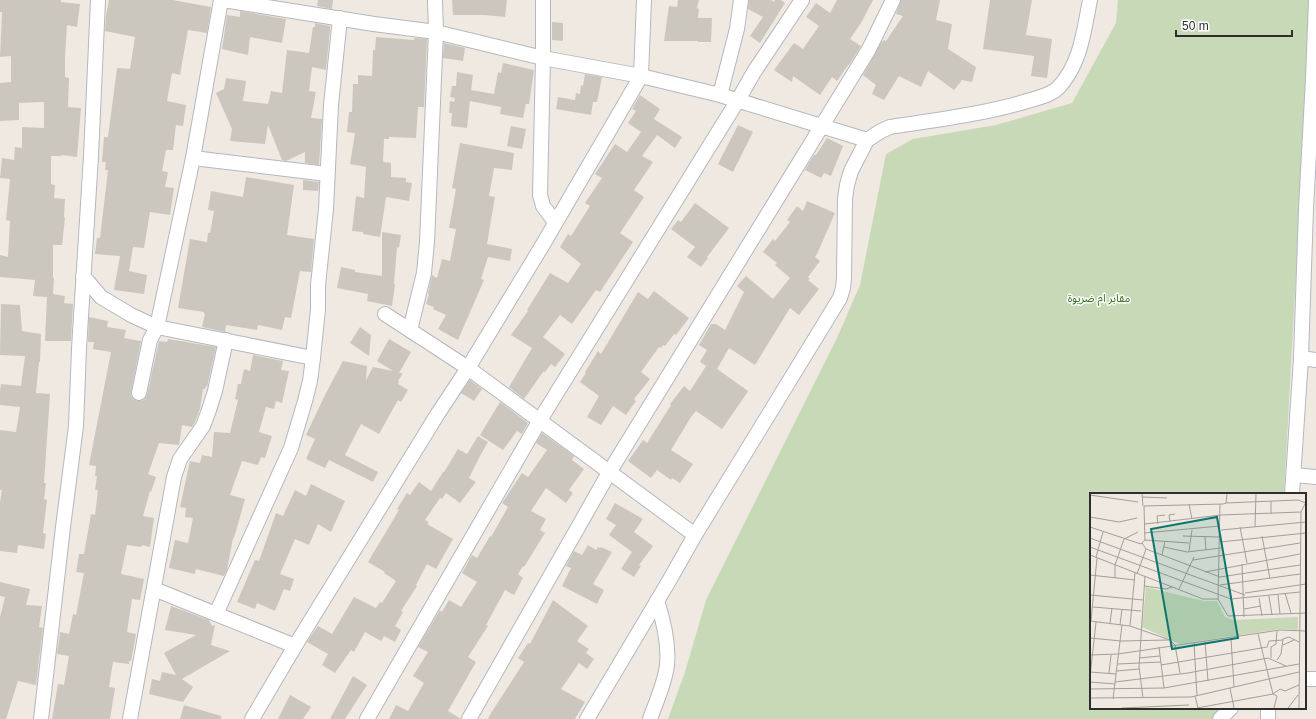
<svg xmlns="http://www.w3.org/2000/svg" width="1316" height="719" font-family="Helvetica,'Noto Sans Arabic',sans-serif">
<rect width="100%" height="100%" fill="#efe9e1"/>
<path fill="#c8d9b8" d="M1118,0H1310V16L1284,494H1091V708H1220L1213,719H668L685,672L706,600L837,338L860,285L886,154L913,139L996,125L1072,103L1116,23Z"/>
<g fill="#cbc7bf">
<path d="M0,0H61V2L80,4L77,27L67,25L65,57V77L69,78L68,107L81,108L77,157L61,155V156H51V184L55,185L54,198L65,199L64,217L65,218L62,245H53V278H54L53,294L65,296L64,303L73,304L71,341H45L47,297L33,296L35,280L0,277V255L8,257L10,221L6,220L10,179L0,178L2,158L14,160L15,147L22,148V127L44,128V102L19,103V120L0,121V83L11,82V56L0,57L2,12H0Z"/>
<path d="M109,0H173L211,7L207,33L188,30L180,75L172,73L167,101L186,105L183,126L176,125L173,150H166L162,171L168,172L165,187L174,188L170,215L150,212L144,248L133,247L129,271L147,275L144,294L114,290L120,256L95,254L97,238H100L108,170H105L106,162H102L104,137H108L117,68L130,69L135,37L105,31L106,16Z"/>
<path d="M318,0H333L332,9L317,6Z"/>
<path d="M452,0H507L505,17L485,15H453Z"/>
<path d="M678,0H699L697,8L699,9L698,18H712L711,42H698V41H664L669,6L677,7Z"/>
<path d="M749,0H771L774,2L775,0H781L785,3L760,43L750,36L763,17L748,9Z"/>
<path d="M837,0H873L861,23L850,39L861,46L849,65H848L837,81L832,77L820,95L793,76L792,82L774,70L794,43L803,49L819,26L806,17L816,3L830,13Z"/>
<path d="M901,0H940L936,20L952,24L948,49L976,67L972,82L962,80L954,90L928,71L921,87L899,76L884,100L872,94L876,85L863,75L881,43L884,40L886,41L903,16L896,14Z"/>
<path d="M990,0H1032L1026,35L1052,39L1047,78L1031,76L1034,56L983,49Z"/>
<path d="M240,11L286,19L282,43L250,37L248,55L222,49L227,15L240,17Z"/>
<path d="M552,22L563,23V41L552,40Z"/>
<path d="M315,23L330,26V30L326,70L312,67L309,91L316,92L311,118L322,119L319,165L305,163V152L286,161L282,160L268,125L265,144L230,141L232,129L216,93L224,89L226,78L246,81L243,101L268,104L271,91L282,93L287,50L309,53L313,27H315Z"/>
<path d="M376,37L414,40V38L427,39L424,107H418L416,138L389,137V139H384L383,162L391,163V177L406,178V182L412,183L409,201L386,197L380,237L363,234V232L352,231L356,196L364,198L366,167L350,164L355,133L347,132L349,112H352L353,84H358V75L372,76L373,50H375Z"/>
<path d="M444,43L465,48L463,61L443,58Z"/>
<path d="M503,63L534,70L529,104H526L523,118L500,114L501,107L470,101L467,128L451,126L452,113H449L450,101L454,102L455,98L450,97L452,86H456L457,72L473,75L471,90L494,94L498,72L501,73Z"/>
<path d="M585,74L602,77L597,102H593L591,115L556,109L558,97L575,100L576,93L580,94L581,85L583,86Z"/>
<path d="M640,95L660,109L654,119L682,137L675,148L657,135L642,156L653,162L634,190L644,197L620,233L633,242L600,292L596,290L572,324L560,315L543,337L565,354L555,367L551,364L545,372H543L524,399L509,387L532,348L511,335L528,311L527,310L550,273L568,283L581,264L560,247L568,234L571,236L590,206L585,203L602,178L595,174L615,144L627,152L641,132L628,123L636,111L632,109Z"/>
<path d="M738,125L753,132L733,172L718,164Z"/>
<path d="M511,126L526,129L522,149L507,146Z"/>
<path d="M827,138L843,146L831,176L824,173L821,178L805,170L814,155H816Z"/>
<path d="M460,143L514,153L512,170L494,168L489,196L495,197L487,244L512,249L510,261L488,257L481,279L484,280L458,340L438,329L446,315L433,309L434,307L426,304L429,294H428L432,275L437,278L442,259L450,261L456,229L449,228L456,189L452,188Z"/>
<path d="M246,177L294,185L287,235L314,239L311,272L300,271L291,318L285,317L282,330L258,325L257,330L226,325L225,332L202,327L205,314H204V312L178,308L190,239L207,242L208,233H210L214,211L208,210L211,191L243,197Z"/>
<path d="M303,180L319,182L318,191L303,190Z"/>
<path d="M807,201L835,213L817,254L815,257L820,261L808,277L810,279L808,280L819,289L799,315L790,308L755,365L729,348L717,369L748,391L747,393L722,429L696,411L691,417L671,450L693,464L680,483L672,478L671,480L657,470L651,478L628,461L643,440L647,443L671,405L670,404L684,386L690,391L706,366L700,362L707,350L699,345L711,324H716L725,330L744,292L737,286L746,276L773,299L790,278L775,265L777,263L763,252L773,239L775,241L790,222L787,220L797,206L803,211Z"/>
<path d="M695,203L729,228L707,257L708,258L701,267L687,257L695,247L671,229L678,220L681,222Z"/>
<path d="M382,232L401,235L399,248L397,247L394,284L395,285L392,306L367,301L368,294L337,288L341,267L355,270V272L382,276Z"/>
<path d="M654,291L689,318L676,335L674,334L665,346L663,345L661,348L659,347L641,372L650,379L634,399L636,401L626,415L613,406L601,425L587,417L599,396L580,382L586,373L585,372L598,351L601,354L638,292L648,299Z"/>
<path d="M1,304L20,305L22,331L41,334L40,362H39L36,393L50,394L44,483H46L44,499L47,500L43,533L46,534L44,549L18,545L17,553L0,551V502L2,490H0V430L16,432L20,407L0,405V391L1,384L21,386L25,356L0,355Z"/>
<path d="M89,317L108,321L107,327L126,330L124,338L141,341L131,392V396L133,399L137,401H142L145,399L147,395L159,341L167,342L168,339L216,347L207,387L206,386L205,389H203L200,409L195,422L192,427L182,425L179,445L159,443L148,474L156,477L151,492L150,491L143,516L154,518L150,547L142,545L141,547L127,545L121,574L144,579L140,600L132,599L127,632L136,634L131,661H129V664L113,662L109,687L115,688L110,719H52L58,684L64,685L69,656L57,654L60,632L69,634L73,614L76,615L84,573L76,572L79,554H84L91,514L95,515L98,490H95L97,476H95L96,466L89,465L111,352L93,349L94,342H88Z"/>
<path d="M360,327L371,335L369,356L350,343Z"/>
<path d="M389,339L411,352L399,373H403L398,381L399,382L398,384L408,390L401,402L398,400L379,434L361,424L345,455L378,472L373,482L329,460L325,468L306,459L315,439L306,435L325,395L343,361L367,366L366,380L373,367L393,371L377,361Z"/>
<path d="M253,355L283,361L281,370L289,371L282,403L276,401L274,409L266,407L259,432L272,436L265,458L261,457L258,465L242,461L230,495L245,499L234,538H233L227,570L224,576L196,569L195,574L169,568L175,540L188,543L193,518L185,517L186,508L180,507L190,461L200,463L202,455L212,457L214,432L230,433L238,400L235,399L238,384H241L244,369L250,371Z"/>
<path d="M470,380L482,389L474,401L461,393Z"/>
<path d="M500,402L528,423L522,434L517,431L503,450L480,435Z"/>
<path d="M542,433L574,456L572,460L584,469L569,490L573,493L566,503L546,488L531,511L546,519L540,530L545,533L524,567L523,566L518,574L523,578L514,595L505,590L486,625L488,626L468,657L476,662L448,711L461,719H389L396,705L408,711L424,683L413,676L428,652L418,647L440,610L442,612L449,600L461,607L477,582L462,573L472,555L477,558L490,536L491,537L508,507L502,503L522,473L528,477L547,450L536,443Z"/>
<path d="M478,436L488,442L480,456L469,478L476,482L472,487L460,503L446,493L442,499L440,498L425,520L429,522L427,524L453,539L436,569L427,564L416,585L417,586L401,611L403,612L395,626L401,630L395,642L384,636L381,641L365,632L354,652L351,650L335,673L322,665L328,654L307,642L318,626L332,634L354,597L376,608L380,602L382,603L396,581L384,573L385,572L368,562L399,510L397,509L407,493L410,495L419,482L431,491L443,472H444L458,449L467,454Z"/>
<path d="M311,484L345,501L331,532L318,524L309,545L295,539L280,574L294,579L290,591L284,589L275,611L257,603L255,609L237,602L255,560L259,561L276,513L283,516L295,490L306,496Z"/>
<path d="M615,503L643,519L634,532L653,546L639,565L641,566L634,577L621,569L632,552L609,535L616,525L606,519Z"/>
<path d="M588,545L596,550L598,547L600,548L601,547L612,552L593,584L604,590L597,604L562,586L571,568L566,566L574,551L582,555Z"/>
<path d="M0,582L30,589L26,605L42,606L39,627L43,628L36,685L18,681L6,719H0V617L5,597L0,596Z"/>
<path d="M553,600L588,626L577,641L589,649L586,653L594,659L587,669L579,663L561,689L585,702L575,719H488L491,713L524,662L518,658L528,643L530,644Z"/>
<path d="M171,606L209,620L212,626L215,625L211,645L230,651L182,679L193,687L183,702L149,694L152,679L160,681L162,672L176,675L164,653L196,635L165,630Z"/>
<path d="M353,676L367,685L345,719H330Z"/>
<path d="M290,695L311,707L303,719H278Z"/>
<path d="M184,705L221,716V719H180Z"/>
</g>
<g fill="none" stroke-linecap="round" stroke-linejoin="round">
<g stroke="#b4b7c1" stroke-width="16">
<g id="minor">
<path d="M223,0L374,24L436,32L543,58L641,76L720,95L867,140"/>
<path d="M543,0V58L540,195L543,206L555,222"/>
<path d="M720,95L737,29L741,0"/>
<path d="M193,158L327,174"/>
<path d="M83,276L101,297L131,315L157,327L313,358"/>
<path d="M385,314L468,368L695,535"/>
<path d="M410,330L424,273L427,242L436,32L435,0"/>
<path d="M1301,358L1316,360"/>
<path d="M139,393L150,340L157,327L193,158L221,0"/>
<path d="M1294,475L1316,477"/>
<path d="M1292,494L1301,358L1306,209L1313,79L1316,0"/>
<path d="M154,589L295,646"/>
<path d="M216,614L291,448L305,401L310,381L313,358L318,309V285L326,209L331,105L340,18"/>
<path d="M1305,679H1316"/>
<path d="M41,719L63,527L76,426L79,349L91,156L98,0"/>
<path d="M130,719L174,477L180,459L203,426L209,410L215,391L226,340"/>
<path d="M252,719L295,646L437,415L468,368L542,246L641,76L644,0"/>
<path d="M367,719L540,420L738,100L754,72L802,0"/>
<path d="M469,719L610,471L869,49L893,0"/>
<path d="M587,719L669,581L695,535L840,298L843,288L844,278L845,199L847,185L851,171L867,140L881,131L890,127C937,120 984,114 1031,100C1040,97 1051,95 1058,88C1081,64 1084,30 1090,0"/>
<path d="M650,719C656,702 665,683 667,665C669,643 664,622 657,601"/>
<path d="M1220,719L1231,708"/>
<path d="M1268,719V708"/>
</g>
</g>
<use href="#minor" stroke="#fff" stroke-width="14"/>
</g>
<g text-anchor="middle" stroke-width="3" stroke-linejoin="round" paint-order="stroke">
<g font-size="11" fill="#2c6e1b" stroke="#fff">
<text x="1099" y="302">مقابر ام ضريوة</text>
</g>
</g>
<g transform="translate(1090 493)">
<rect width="216" height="216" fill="#efe9e1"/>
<path d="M56,94L114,108H127L135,124L143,127L208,124V137L190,136L90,151L52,134Z" fill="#c8d9b8"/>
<path fill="none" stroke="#a29e99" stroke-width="1" d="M52,1L53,13M0,2L48,9M52,4L77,5M181,8V21M136,10L208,7L216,10M99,11L102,26M0,24L29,29L47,25M80,29L79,22L85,21M55,31L131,22L211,19M68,31L67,23L75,22M165,33L166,1M0,34L51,51L55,47L54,13L133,11L136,10L137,1M150,34L157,70M131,37L216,29M54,40L130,33M93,43L130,44M172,43L180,86M115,44L116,57M0,45L155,102M55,47L99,50M130,49L216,40M52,50L56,56L130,84L210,72M0,54L141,106L210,99M74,54L97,59L131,55M99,58L102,37M0,62L113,106H128L138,123L216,120M72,62L75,48M6,64L13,39M103,67L210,50M152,71L154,124M115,79L210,61M47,81L56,56M0,82L45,87M25,85V72L34,46L48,39M130,92L210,81M54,93L76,96L82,94M89,96L104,64M155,100L216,91M195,100L201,120M0,102L53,107M188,102L190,121M179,103L182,122M169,105L172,123M128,106L130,11M3,114L51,118M154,116L171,113M0,128L40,133L80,147L85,152L90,180M1,128L7,65M20,130L22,115M30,132L32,116M40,133L45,80M168,141L183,201L187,203L184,215M0,145L31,148L79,147M141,146L144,194M115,149L118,188M104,150L107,203M193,152L204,147M69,154L74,195M0,162L28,161L190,137L216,138M49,165L70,163M181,165V154L186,151L187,138M187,167L191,161L193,146L199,144L209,149M28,171L71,169M71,172L177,154L179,148L193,147M27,178L49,176M0,179L26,181M19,180L21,162M0,184L6,129M0,189L25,191M25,189L98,180L178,165L196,173M140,195L144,215M0,196L74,195L209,171M105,203L108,215M0,205L101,204L209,179M53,205L49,174L55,83M23,206L32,132M32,215L99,212M107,215L183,201L190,196L195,198L209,192M198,215L208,202M209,215L211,19L216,9"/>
<path fill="#0f766e" fill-opacity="0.15" stroke="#0f766e" stroke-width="2" d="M127,24L148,145L82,156L61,36Z"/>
<rect width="216" height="216" fill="none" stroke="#2e2e2e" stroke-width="2"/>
</g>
<path d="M1176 30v6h116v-6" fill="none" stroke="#2e2e2e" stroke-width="2"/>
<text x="1182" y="30" font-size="12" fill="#2e2e2e" stroke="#ffffff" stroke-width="3" paint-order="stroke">50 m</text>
</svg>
